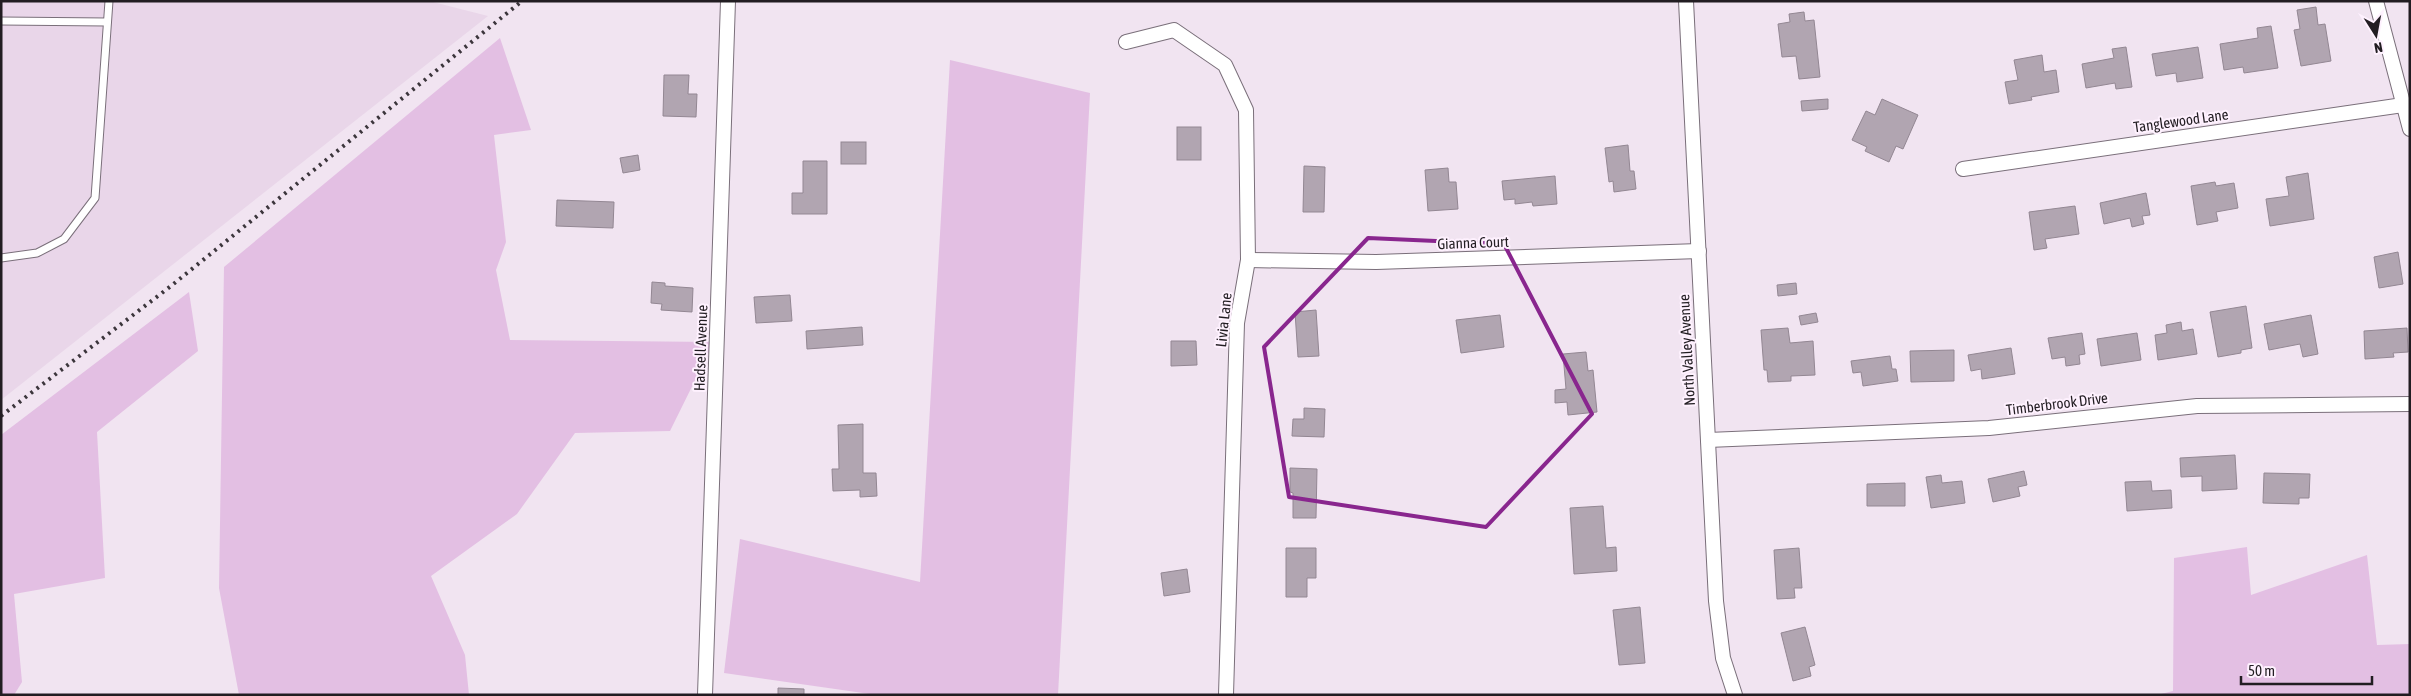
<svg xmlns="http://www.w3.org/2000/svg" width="2411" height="696" font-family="'Asap Condensed',sans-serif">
<rect width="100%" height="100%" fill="#f1e4f1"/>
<path fill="#e9d6e9" d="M1,1H429L488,16L1,400Z"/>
<g fill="#e3bfe3">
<path d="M500,38L531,130L494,135L506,242L496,270L510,340L714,342L670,431L575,433L517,514L431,576L465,655L469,695H239L219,588L224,267Z"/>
<path d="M950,60L1090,93L1058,695H877L724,673L740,539L920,582Z"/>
<path d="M189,292L198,351L97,432L105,578L14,594L22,682L14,695H1V435Z"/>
<path d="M2247,547L2251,595L2367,555L2377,645L2410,644V695H2157L2173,691L2174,558Z"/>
</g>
<g fill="#b1a5b1" stroke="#938793">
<path d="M2316,7L2318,25L2325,24L2331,61L2301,66L2294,30L2300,29L2297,10Z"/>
<path d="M1804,12L1805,21L1814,20L1820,77L1799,79L1796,56L1782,57L1778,24L1790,22L1789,14Z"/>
<path d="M2271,26L2278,68L2244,73L2243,67L2224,70L2220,44L2258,38L2257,28Z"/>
<path d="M2126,47L2132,87L2116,89L2115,83L2086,88L2082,64L2114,58L2112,49Z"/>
<path d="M2198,47L2203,78L2177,82L2176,73L2156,76L2152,54Z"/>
<path d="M2042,55L2044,72L2056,70L2059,92L2031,97L2032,100L2009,104L2005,82L2018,80L2014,60Z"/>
<path d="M664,75H689L688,94H697L696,117L663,116Z"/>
<path d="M1828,99V109L1802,111L1801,101Z"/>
<path d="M1882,99L1918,115L1903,149L1896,146L1889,162L1865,151L1867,147L1852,140L1866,111L1875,115Z"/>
<rect x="1177" y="127" width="24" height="33"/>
<rect x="841" y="142" width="25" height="22"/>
<path d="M1628,145L1630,171H1634L1636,189L1614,192L1613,181L1609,182L1605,148Z"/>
<path d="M638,155L640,170L623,173L620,158Z"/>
<path d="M803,161H827V214H792V193H803Z"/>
<path d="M1304,166L1325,167L1324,212H1303Z"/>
<path d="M1448,168L1449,182H1456L1458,209L1428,211L1425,170Z"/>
<path d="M2308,173L2314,219L2270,226L2266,199L2289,196L2286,177Z"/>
<path d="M1555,176L1557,204L1533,206L1532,202L1515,204V199L1504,200L1502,181Z"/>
<path d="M2215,182L2216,186L2234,183L2238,208L2216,212L2218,221L2197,225L2191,186Z"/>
<path d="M2146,193L2150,215L2142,216L2144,224L2132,227L2130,218L2104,224L2100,203Z"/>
<path d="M557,200L614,202L613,228L556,226Z"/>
<path d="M2075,206L2079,234L2045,239L2047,248L2034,250L2029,212Z"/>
<path d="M2398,252L2403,284L2379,288L2374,257Z"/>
<path d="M652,282L665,283V286L693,288L692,312L661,310L662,304L651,303Z"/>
<path d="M1796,283L1797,294L1778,296L1777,285Z"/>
<path d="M790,295L792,321L756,323L754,297Z"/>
<path d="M2246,306L2252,348L2241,350V353L2218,357L2210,312Z"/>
<path d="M1316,310L1319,356L1298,357L1295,312Z"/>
<path d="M1816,313L1818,322L1801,325L1799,316Z"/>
<path d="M1500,315L1504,347L1461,353L1456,320Z"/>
<path d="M2311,315L2318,354L2303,357L2300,344L2269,350L2264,324Z"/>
<path d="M2181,322L2182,331L2193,329L2197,354L2158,360L2155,335L2167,333L2166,325Z"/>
<path d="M862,327L863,345L807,349L806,331Z"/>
<path d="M1788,328L1790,343L1813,341L1815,375L1791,376V381L1768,382L1767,370H1764L1761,330Z"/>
<path d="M2407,328L2408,352L2393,353L2394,357L2365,359L2364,331Z"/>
<path d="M2082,333L2085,354L2079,355L2080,364L2066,366L2065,357L2052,359L2048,338Z"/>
<path d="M2137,333L2141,360L2101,366L2097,339Z"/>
<path d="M1171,341H1196L1197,365L1171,366Z"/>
<path d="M2011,348L2015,374L1982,379L1981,369L1971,371L1968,355Z"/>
<path d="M1954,350V381L1911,382L1910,351Z"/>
<path d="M1586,352L1588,371L1593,370L1597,412L1568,415L1567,402L1555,403V390L1566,389L1563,354Z"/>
<path d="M1890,356L1892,369H1896L1898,381L1863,386L1861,372L1853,373L1851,361Z"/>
<path d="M1304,408L1325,409L1324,437L1292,436L1293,419H1304Z"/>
<path d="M863,424V473H876L877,496L860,497V490L833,491L832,469H839L838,425Z"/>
<path d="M2235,455L2237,489L2202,491V476L2181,477L2180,458Z"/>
<path d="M1290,468L1317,469L1316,518H1293V493L1290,492Z"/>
<path d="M2024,471L2027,485L2018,487L2020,496L1993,502L1988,479Z"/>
<path d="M2264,473L2310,474L2309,498H2299V504L2263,503Z"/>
<path d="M1941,475L1942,483L1962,481L1965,503L1931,508L1926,477Z"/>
<path d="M2151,481L2152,491L2171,490L2172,508L2127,511L2125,482Z"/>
<path d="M1905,483V506H1867V484Z"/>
<path d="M1603,506L1606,548L1616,547L1617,571L1574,574L1570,508Z"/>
<path d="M1286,548H1316V578H1307V597H1286Z"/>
<path d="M1799,548L1802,588H1794L1795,598L1777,599L1774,550Z"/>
<path d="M1187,569L1190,592L1164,596L1161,573Z"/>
<path d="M1640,607L1645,663L1619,665L1613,610Z"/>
<path d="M1805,627L1815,665L1809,667L1811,676L1793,681L1781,633Z"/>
<path d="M778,688L804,689V695H778Z"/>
</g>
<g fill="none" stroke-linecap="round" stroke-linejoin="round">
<g stroke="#7a6f7a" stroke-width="9">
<g id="service">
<path d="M1,21L107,22"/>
<path d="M1,258L37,253L64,239L95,198L109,1"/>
</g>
</g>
<g stroke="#7a6f7a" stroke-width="16">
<g id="minor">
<path d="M1686,1L1716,601L1723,658L1735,695"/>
<path d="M2376,1L2410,129"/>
<path d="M1126,42L1174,30L1225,65L1246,110L1248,260L1237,323L1226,695"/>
<path d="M1963,169L2403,105"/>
<path d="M1248,260L1376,262L1699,251"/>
<path d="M1708,440L1989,428L2197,406L2410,404"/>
<path d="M705,695L728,1"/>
</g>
</g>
<use href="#service" stroke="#fff" stroke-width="7"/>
<use href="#minor" stroke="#fff" stroke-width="14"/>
<path stroke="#3b353b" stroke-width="4" stroke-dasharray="2.5 5" stroke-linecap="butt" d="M1,416L171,286L522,1"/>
</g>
<path fill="none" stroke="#89268e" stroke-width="4" stroke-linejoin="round" d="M1368,238L1504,244L1592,414L1486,527L1289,497L1264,347Z"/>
<g text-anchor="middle" stroke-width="4" stroke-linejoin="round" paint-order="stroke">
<g font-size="15" fill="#221d22" stroke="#fef1fe">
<text transform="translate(2181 121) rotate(-8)" y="5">Tanglewood Lane</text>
<text transform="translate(1473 243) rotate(-2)" y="5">Gianna Court</text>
<text transform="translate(1224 320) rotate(-84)" y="5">Livia Lane</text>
<text transform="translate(701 348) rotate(-88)" y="5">Hadsell Avenue</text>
<text transform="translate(1687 350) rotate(-93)" y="5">North Valley Avenue</text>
<text transform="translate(2057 404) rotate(-7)" y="5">Timberbrook Drive</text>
</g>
</g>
<rect width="2411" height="696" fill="none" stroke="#221d22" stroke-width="5"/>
<g transform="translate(2376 35) rotate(169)" stroke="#fef1fe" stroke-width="4" paint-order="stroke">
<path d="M0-4L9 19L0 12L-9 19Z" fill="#221d22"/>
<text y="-8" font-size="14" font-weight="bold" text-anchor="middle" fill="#221d22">N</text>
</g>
<path d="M2241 676v8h131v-8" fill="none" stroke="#221d22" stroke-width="2.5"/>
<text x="2248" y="676" font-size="15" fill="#221d22" stroke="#fef1fe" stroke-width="4" paint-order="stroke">50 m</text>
</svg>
